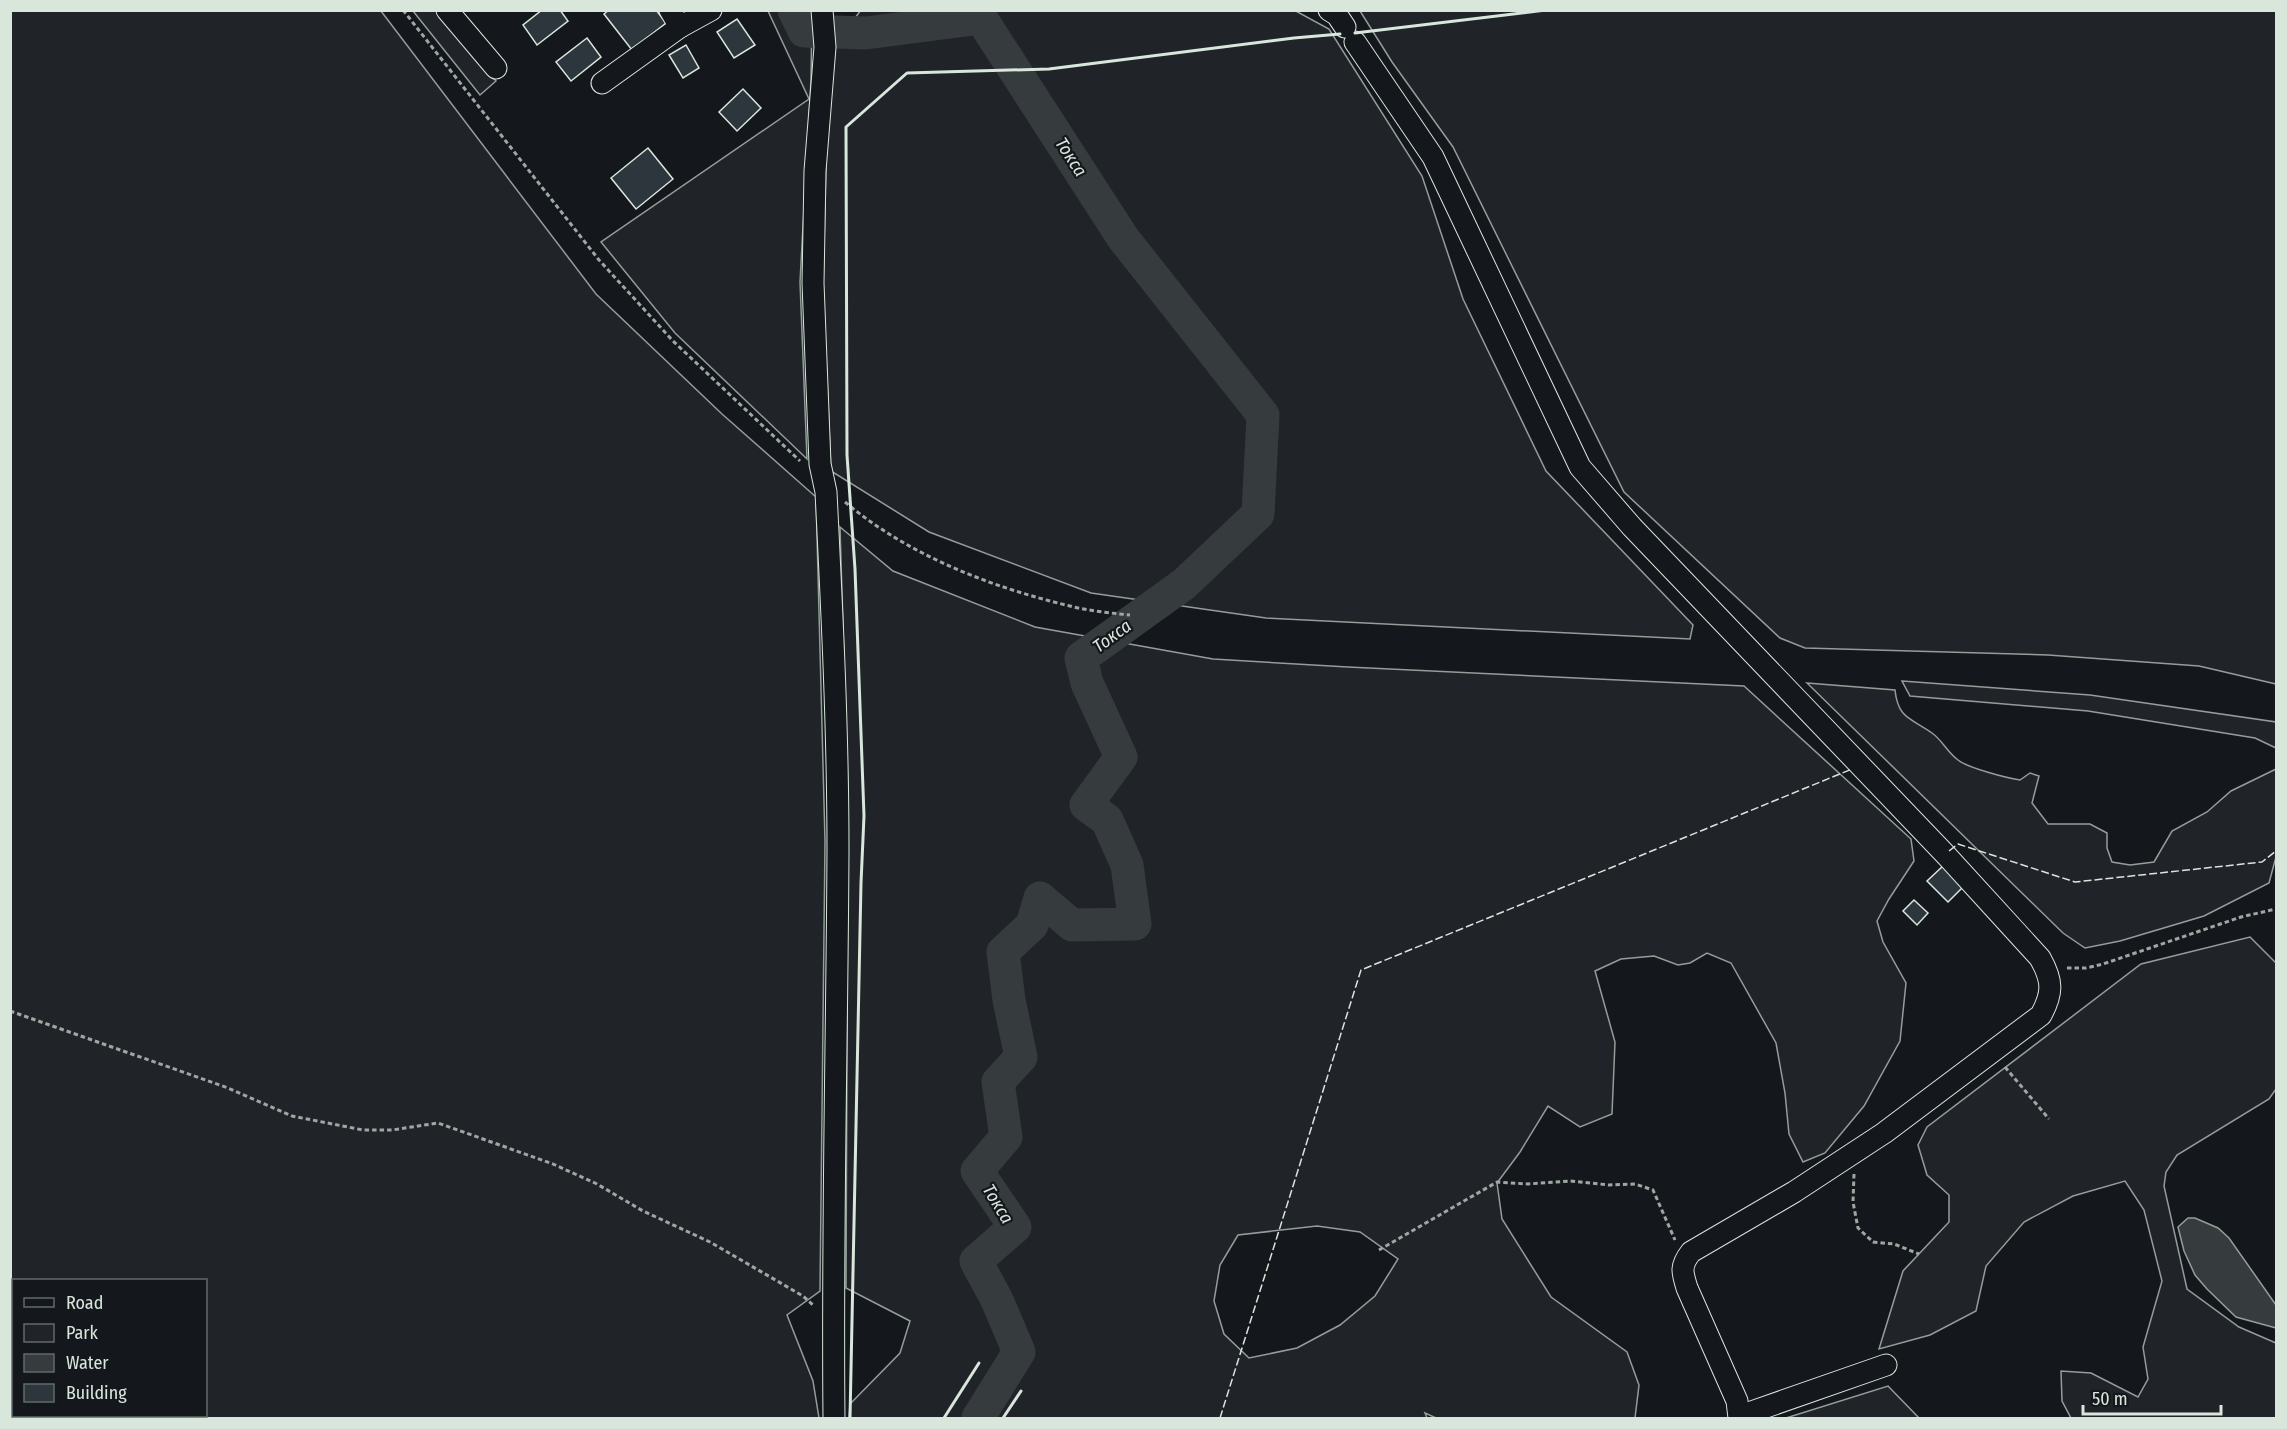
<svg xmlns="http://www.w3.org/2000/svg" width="2287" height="1429" font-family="'Fira Sans Condensed',sans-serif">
<rect width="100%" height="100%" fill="#14181c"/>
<g fill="#202428" stroke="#939e99" stroke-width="1.5" fill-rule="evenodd">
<path d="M861,10H1294L1329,29L1422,176L1463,299L1546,471L1693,625L1690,639L1266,618L1091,593L929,532L831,471L823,285L829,52Z"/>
<path d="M11,11H381L596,294L722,414L816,497L825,841L820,1291L787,1315L813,1381L819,1418H11ZM14,1280H206V1416H14Z"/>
<path d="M413,11H436L496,81L480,95Z"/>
<path d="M768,11H812L811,80L800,282L807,459L675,333L601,242L809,99Z"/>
<path d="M1360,11H2276V684L2199,666L2048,655L1805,648L1780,638L1624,492L1453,147L1392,62Z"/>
<path d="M840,527L893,571L1035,627L1213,659L1348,667L1744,686L1911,839L1914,861L1889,899L1877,921L1883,942L1906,983L1900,1041L1864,1106L1825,1153L1803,1162L1789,1134L1785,1093L1776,1043L1731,963L1707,953L1690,963L1678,965L1654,956L1621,959L1595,971L1615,1042L1612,1114L1580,1127L1548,1106L1520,1152L1497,1183L1502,1219L1551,1297L1627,1352L1639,1385L1635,1418H1436L1425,1413L1427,1418H849L850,1404L900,1353L910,1321L846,1288L848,793ZM1317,1226L1360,1232L1398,1259L1375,1296L1340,1325L1297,1348L1249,1358L1224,1334L1214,1301L1220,1265L1238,1235Z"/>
<path d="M1902,681L2090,695L2276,722V748L2255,738L2088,711L1910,696Z"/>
<path d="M1807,683L1895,690C1898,719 1911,718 1932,733C1942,740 1948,753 1958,760C1968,768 2007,778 2020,780L2030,773L2039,776L2032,803L2048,824H2090L2107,833V848L2112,862L2130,865L2154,862L2172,831L2207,812L2231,791L2276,769V857L2269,883L2204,916L2120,941L2085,948L2063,933Z"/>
<path d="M2250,937L2276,963V1089L2269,1099L2177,1155L2166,1172L2164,1186L2187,1289L2239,1327L2276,1343V1418H2071L2062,1401L2061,1371L2091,1373L2138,1397L2148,1379L2143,1347L2162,1281L2144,1210L2125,1181L2073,1196L2024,1222L1986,1266L1976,1311L1930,1335L1879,1349L1903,1271L1949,1222V1195L1927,1175L1918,1145L1927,1127L2141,964Z"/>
<path d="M1888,1386L1919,1418H1786Z"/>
</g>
<path fill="#363b3e" stroke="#939e99" stroke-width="1.5" d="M2188,1218H2195L2218,1228L2229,1238L2276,1305V1328L2236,1317L2207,1289L2195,1275L2184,1251L2178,1227Z"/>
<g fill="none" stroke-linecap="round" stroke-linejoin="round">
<path stroke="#363b3e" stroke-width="33" d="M794,10L804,31L866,33L981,18L1123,238L1263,415L1258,514L1184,584L1081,658L1087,683L1121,757L1086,805L1107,820L1127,865L1135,924L1072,925L1040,898L1032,925L1003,952L1009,1000L1021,1057L998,1082L1006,1137L977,1171L1015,1227L976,1261L997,1300L1019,1352L978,1418"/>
</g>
<g fill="#2c363c" stroke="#d8e6dc" stroke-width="1.5">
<path d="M542,10H560L568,21L537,45L523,25Z"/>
<path d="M609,10H656L666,23L632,50L604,14Z"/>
<path d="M737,19L755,45L734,58L717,32Z"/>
<path d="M587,38L601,57L571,81L556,62Z"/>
<path d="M686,45L699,68L683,78L669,55Z"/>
<path d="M743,89L761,108L737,131L719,112Z"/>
<path d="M648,148L673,179L636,209L611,178Z"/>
<path d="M1944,865L1964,886L1948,902L1927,881Z"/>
<path d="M1914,900L1928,913L1917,925L1903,911Z"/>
</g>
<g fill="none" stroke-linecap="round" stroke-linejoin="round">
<g stroke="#d8e6dc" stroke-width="23">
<g id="minor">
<path d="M447,10L496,68"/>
<path d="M670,10L680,27L711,10"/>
<path d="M822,10L825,47L815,171L813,283L820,464L826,492C832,612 838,731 838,851C837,1040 832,1229 834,1418"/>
<path d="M1329,10L1337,15L1345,27"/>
<path d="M1355,42L1433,157L1580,467L1632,527L1945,854L2040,958C2053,981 2053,993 2041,1015L1884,1133L1794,1192L1691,1252C1680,1266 1682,1272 1687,1288L1737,1401L1739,1418"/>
<path d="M602,83L680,27"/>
<path d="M1740,1416L1886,1365"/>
</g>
</g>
<g stroke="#9da8a2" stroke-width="3" stroke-dasharray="4.5 3" stroke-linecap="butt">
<path d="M403,10L599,260L673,341L800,461"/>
<path d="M845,502C908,555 990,587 1070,606C1089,611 1110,613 1130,615"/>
<path d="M2067,968H2086L2103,964L2241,917L2276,909"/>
<path d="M10,1011L228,1088L292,1116L363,1130H392L438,1123L553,1164L597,1184L643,1211L710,1242L803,1296L814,1306"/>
<path d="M2005,1067L2049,1119"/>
<path d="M1854,1174L1853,1202L1858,1228L1873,1242L1894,1244L1919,1254"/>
<path d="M1379,1250L1497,1182L1528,1184L1570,1181L1609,1185L1635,1184L1653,1190L1675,1240"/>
</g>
<use href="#minor" stroke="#14181c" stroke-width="21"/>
<g stroke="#d8e6dc" stroke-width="1.5" stroke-dasharray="8 3" stroke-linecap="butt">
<path d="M1949,851L1958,844L2075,882L2262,862L2276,851"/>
<path d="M1220,1418L1361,970L1852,769"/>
</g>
<g stroke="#d8e6dc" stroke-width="3">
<path d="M1355,33L1546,10"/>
<path d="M850,1418L861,883L864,816L855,569L847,455L846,127L907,73L1049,69L1294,38L1340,34"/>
<path d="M944,1418L979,1363"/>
<path d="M1003,1418L1021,1391"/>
</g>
</g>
<g text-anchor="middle" stroke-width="4.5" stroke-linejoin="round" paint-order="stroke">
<g font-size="18" font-style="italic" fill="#d8e6dc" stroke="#14181c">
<text transform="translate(1071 157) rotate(57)" y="6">Токса</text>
<text transform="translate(1112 636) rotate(-36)" y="6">Токса</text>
<text transform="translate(998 1204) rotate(59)" y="6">Токса</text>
</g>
</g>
<rect width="2287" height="1429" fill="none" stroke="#d8e6dc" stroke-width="24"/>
<rect x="12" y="1279" width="195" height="138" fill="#14181c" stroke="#626a69" stroke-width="1.5"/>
<rect x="24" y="1298" width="30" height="9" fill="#14181c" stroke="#626a69" stroke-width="1.5"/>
<text x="66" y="1309" font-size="18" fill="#d8e6dc">Road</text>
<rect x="24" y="1324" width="30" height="18" fill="#202428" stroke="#626a69" stroke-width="1.5"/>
<text x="66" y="1339" font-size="18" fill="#d8e6dc">Park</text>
<rect x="24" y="1354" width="30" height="18" fill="#363b3e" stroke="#626a69" stroke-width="1.5"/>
<text x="66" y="1369" font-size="18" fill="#d8e6dc">Water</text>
<rect x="24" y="1384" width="30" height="18" fill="#2c363c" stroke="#626a69" stroke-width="1.5"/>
<text x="66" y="1399" font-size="18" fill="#d8e6dc">Building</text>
<path d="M2083 1405v9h138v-9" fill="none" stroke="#d8e6dc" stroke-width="3"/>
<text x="2092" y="1405" font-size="18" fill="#d8e6dc" stroke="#14181c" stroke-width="4.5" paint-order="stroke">50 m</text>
</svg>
